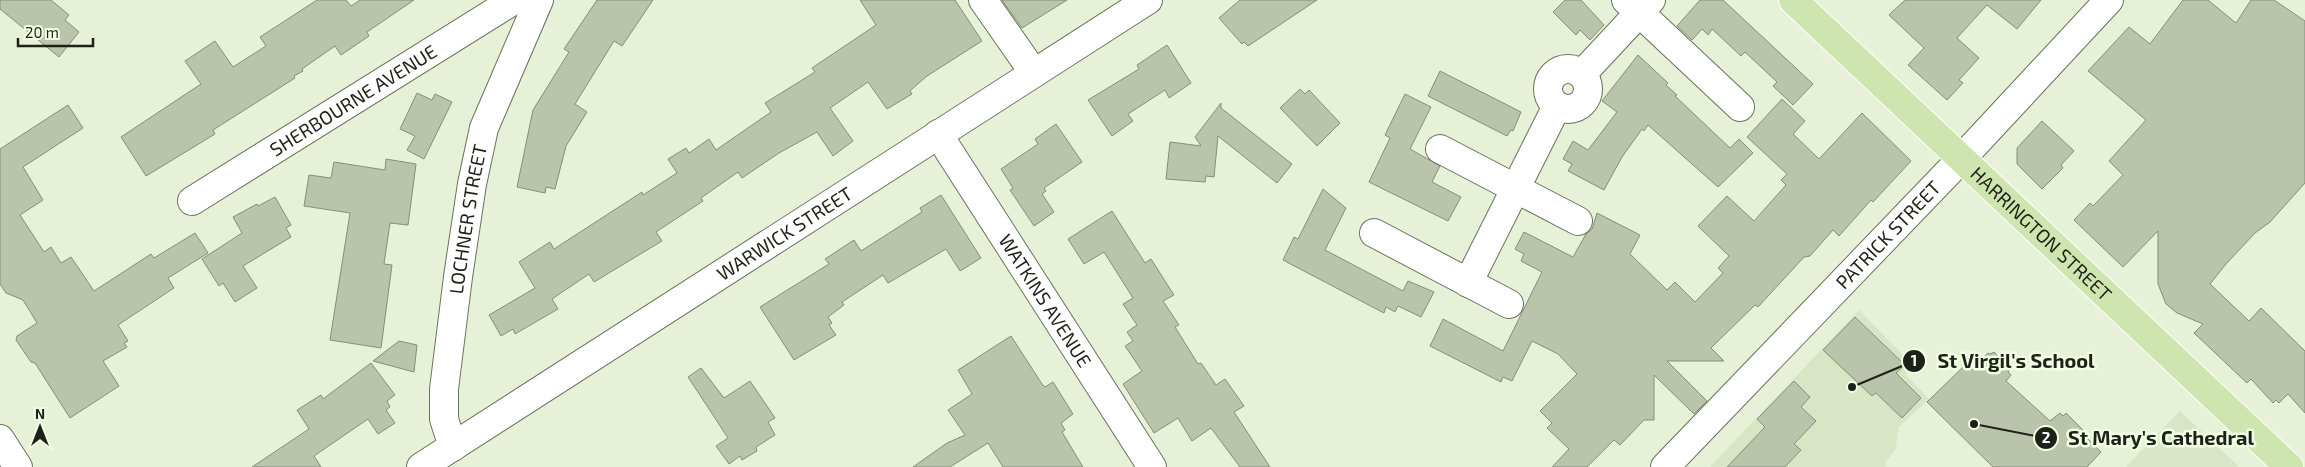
<svg xmlns="http://www.w3.org/2000/svg" width="2305" height="467" font-family="'Exo 2',sans-serif">
<rect width="100%" height="100%" fill="#e6f1d7"/>
<g fill="#d8e6c5">
<path d="M1859,310L1914,366L1906,375L1929,399L1898,428L1896,449L1884,464L1887,467H1710Z"/>
<path d="M2180,411L2239,467H2126Z"/>
</g>
<g fill="#b9c4ab" stroke="#858f78">
<path d="M0,0H51L69,15L65,20L79,32L59,57L0,9Z"/>
<path d="M317,0H346L351,6L360,0H414L367,32L369,36L341,55L335,46L302,69L303,71L294,76L295,78L213,130L215,134L146,176L121,137L201,84L185,61L215,41L233,67L266,46L260,37Z"/>
<path d="M597,0H653L622,46L614,41L575,104L587,112L566,146L555,189L546,187L545,193L517,187L533,110L569,52L564,49Z"/>
<path d="M860,0H955L982,41L927,76L912,89L910,91L912,94L887,109L868,82L830,108L853,141L833,156L817,132L779,153L742,178L738,172L701,198L703,201L656,232L662,241L594,282L589,274L552,299L558,309L515,334L513,329L501,336L489,315L535,288L519,262L550,242L554,249L642,192L643,195L677,173L668,159L686,148L689,153L709,139L716,150L771,112L765,103L815,72L812,68L876,25Z"/>
<path d="M1002,0H1067L1022,28Z"/>
<path d="M1240,0H1317L1248,46L1244,42L1242,44L1219,18Z"/>
<path d="M1565,0H1581L1604,25L1590,40L1580,30L1576,35L1553,12Z"/>
<path d="M1700,0H1723L1813,84L1793,105L1773,86L1777,82L1745,52L1741,56L1712,29L1708,35L1702,29L1692,40L1677,26Z"/>
<path d="M1905,0H2041L2017,29L1987,5L1957,38L1979,58L1959,80L1963,83L1947,100L1908,65L1924,48L1889,15Z"/>
<path d="M2183,0H2208L2236,23L2251,0H2274L2305,21V183L2270,222L2255,233L2226,264L2210,284L2249,321L2261,308L2305,351V413L2288,394L2279,403L2276,400L2273,403L2251,379L2247,383L2194,333L2203,324L2177,313L2166,304L2158,284V231L2123,267L2074,220L2090,203L2093,206L2123,175L2109,161L2146,120L2088,71L2129,27L2150,44Z"/>
<path d="M1167,45L1191,83L1169,98L1165,90L1128,114L1133,121L1112,136L1088,100L1139,69L1137,65Z"/>
<path d="M1638,55L1668,83L1666,85L1677,95L1675,96L1730,148L1739,139L1753,153L1718,187L1648,125L1644,131L1642,129L1622,157L1604,190L1568,171L1572,164L1563,159L1573,141L1588,150L1617,112L1602,101Z"/>
<path d="M1440,71L1521,112L1513,131L1511,130L1507,136L1428,96Z"/>
<path d="M1300,89L1305,94L1309,90L1340,123L1317,146L1280,108Z"/>
<path d="M417,93L432,100L435,94L452,102L424,159L407,150L415,136L400,129Z"/>
<path d="M1405,94L1431,107L1410,149L1440,166L1432,182L1461,197L1448,221L1369,182L1390,138L1385,135Z"/>
<path d="M1782,99L1805,121L1793,134L1819,159L1862,113L1911,161L1873,202L1871,200L1839,236L1833,230L1810,256L1804,257L1758,307L1755,305L1711,348L1724,361H1667L1707,401L1694,414L1654,375V420H1644L1620,445L1614,440L1587,467H1552L1569,449L1547,428L1552,423L1540,411L1577,374L1558,354L1532,341L1512,381L1503,377L1501,382L1430,346L1443,319L1503,351L1542,272L1521,261L1524,254L1515,249L1524,232L1573,257L1586,234L1592,229L1597,213L1640,235L1630,254L1667,290L1675,282L1695,302L1723,273L1718,268L1729,256L1698,226L1727,196L1754,221L1786,185L1781,180L1787,174L1747,137Z"/>
<path d="M1221,103V108L1292,164L1277,183L1218,136L1214,177L1206,176L1205,182L1166,179L1170,142L1201,146L1195,137Z"/>
<path d="M68,105L83,128L23,167L43,200L20,215L44,252L51,247L61,263L71,257L94,291L151,254L154,258L195,233L208,253L168,278L174,288L118,325L128,341L124,343L127,347L103,361L119,386L70,418L35,363L31,362L16,340L17,336L37,323L23,300L6,293L0,284V149Z"/>
<path d="M2042,121L2074,151L2061,165L2063,168L2042,189L2017,164V148Z"/>
<path d="M1056,124L1082,162L1044,188L1046,191L1042,194L1054,212L1034,226L1010,190L1013,188L1001,169L1038,144L1035,139Z"/>
<path d="M386,159L416,164L408,225L390,223L384,264L392,265L381,348L330,340L350,213L304,206L309,175L331,178L334,162L385,170Z"/>
<path d="M1323,189L1346,208L1325,250L1403,291L1408,281L1434,292L1421,317L1398,306L1395,312L1386,307L1384,313L1283,260L1294,237L1298,239Z"/>
<path d="M941,195L981,258L960,271L946,249L888,283L883,275L842,302L844,305L828,317L832,323L829,325L836,335L794,360L760,307L829,264L825,259L854,240L861,251L922,212L920,208Z"/>
<path d="M275,197L291,225L286,228L291,237L243,266L257,288L235,302L223,283L219,286L202,259L242,233L233,217L257,204L258,206Z"/>
<path d="M1112,211L1145,263L1151,259L1174,295L1163,301L1179,325L1175,327L1198,364L1201,363L1216,385L1225,379L1244,406L1234,412L1270,467H1240L1211,428L1192,441L1178,418L1154,433L1123,384L1142,371L1125,346L1133,341L1127,332L1137,325L1123,304L1133,298L1104,252L1084,264L1068,239Z"/>
<path d="M1855,317L1905,365L1896,373L1921,398L1902,418L1876,393L1872,396L1823,350Z"/>
<path d="M1011,336L1042,384L1045,387L1053,382L1073,414L1061,423L1065,430L1062,432L1083,467H1003L988,443L950,467H913L947,443L965,435L948,410L972,394L958,370Z"/>
<path d="M399,341L417,345L414,372L373,361Z"/>
<path d="M1994,352L2011,369L2008,372L2011,375L2006,381L2050,421L2060,413L2063,416L2066,413L2088,435L2086,437L2101,452L2087,467H1993L1927,402L1963,367L1965,370L1968,367L1972,370L1988,353L1990,354Z"/>
<path d="M371,363L395,395L387,401L390,407L386,410L395,423L378,434L368,419L314,456L321,467H252L309,429L297,410L321,395L323,399Z"/>
<path d="M701,368L724,398L750,381L775,418L768,422L775,435L756,447L757,451L742,460L740,456L729,464L716,446L728,438L688,377Z"/>
<path d="M1794,381L1810,397L1801,407L1816,421L1794,444L1801,450L1785,467H1727L1765,427L1757,419Z"/>
</g>
<g fill="none" stroke-linecap="round" stroke-linejoin="round">
<g stroke="#68725b" stroke-width="30">
<g id="minor">
<path d="M983,0L1034,73"/>
<path d="M1626,0L1740,107"/>
<circle cx="1568" cy="89" r="20"/>
<path d="M1582,74L1651,0"/>
<path id="s1" d="M938,134L1152,467"/>
<path d="M1440,149L1578,221"/>
<path id="s2" d="M192,201L514,0"/>
<path d="M1374,233L1509,304"/>
<path d="M1468,283L1557,106"/>
<path d="M0,439L18,467"/>
<path id="s3" d="M453,447L444,419V389L458,277L472,184L484,128L539,0"/>
<path id="s4" d="M421,467L1148,0"/>
<path id="s5" d="M1665,467L1962,158L2109,0"/>
</g>
</g>
<g stroke="#fff" stroke-width="30">
<g id="major">
<path id="s6" d="M1793,0L2289,467"/>
</g>
</g>
<use href="#minor" stroke="#fff" stroke-width="28"/>
<use href="#major" stroke="#cfe5af" stroke-width="28"/>
</g>
<g text-anchor="middle" stroke-width="5" stroke-linejoin="round" paint-order="stroke">
<g font-size="19" fill="#1d2117" stroke="#f3ffe4">
<text dy="7" stroke="none"><textPath href="#s2" startOffset="190">SHERBOURNE AVENUE</textPath></text>
<text dy="7" stroke="none"><textPath href="#s3" startOffset="231">LOCHNER STREET</textPath></text>
<text dy="7" stroke="none"><textPath href="#s4" startOffset="432">WARWICK STREET</textPath></text>
<text dy="7" stroke="none"><textPath href="#s6" startOffset="341">HARRINGTON STREET</textPath></text>
<text dy="7" stroke="none"><textPath href="#s5" startOffset="322">PATRICK STREET</textPath></text>
<text dy="7" stroke="none"><textPath href="#s1" startOffset="198">WATKINS AVENUE</textPath></text>
</g>
</g>
<path fill="none" stroke="#1d2117" stroke-width="2" d="M1852 387L1914 361M1974 424L2046 438"/>
<g fill="#1d2117" stroke="#f3ffe4" stroke-width="2">
<circle cx="1852" cy="387" r="5"/>
<circle cx="1974" cy="424" r="5"/>
<circle cx="1914" cy="361" r="12"/>
<circle cx="2046" cy="438" r="12"/>
</g>
<g font-size="15" text-anchor="middle" font-weight="bold" fill="#fff">
<text x="1914" y="366">1</text>
<text x="2046" y="443">2</text>
</g>
<g font-size="20" text-anchor="middle" font-weight="bold" fill="#1d2117" stroke="#f3ffe4" stroke-width="5" stroke-linejoin="round" paint-order="stroke">
<text x="2016" y="368">St Virgil's School</text>
<text x="2161" y="445">St Mary's Cathedral</text>
</g>
<g transform="translate(40 427)" stroke="#f3ffe4" stroke-width="4" paint-order="stroke">
<path d="M0-4L9 19L0 12L-9 19Z" fill="#1d2117"/>
<text y="-8" font-size="14" font-weight="bold" text-anchor="middle" fill="#1d2117">N</text>
</g>
<path d="M18 38v8h75v-8" fill="none" stroke="#1d2117" stroke-width="2.5"/>
<text x="25" y="38" font-size="15" fill="#1d2117" stroke="#f3ffe4" stroke-width="4" paint-order="stroke">20 m</text>
</svg>
